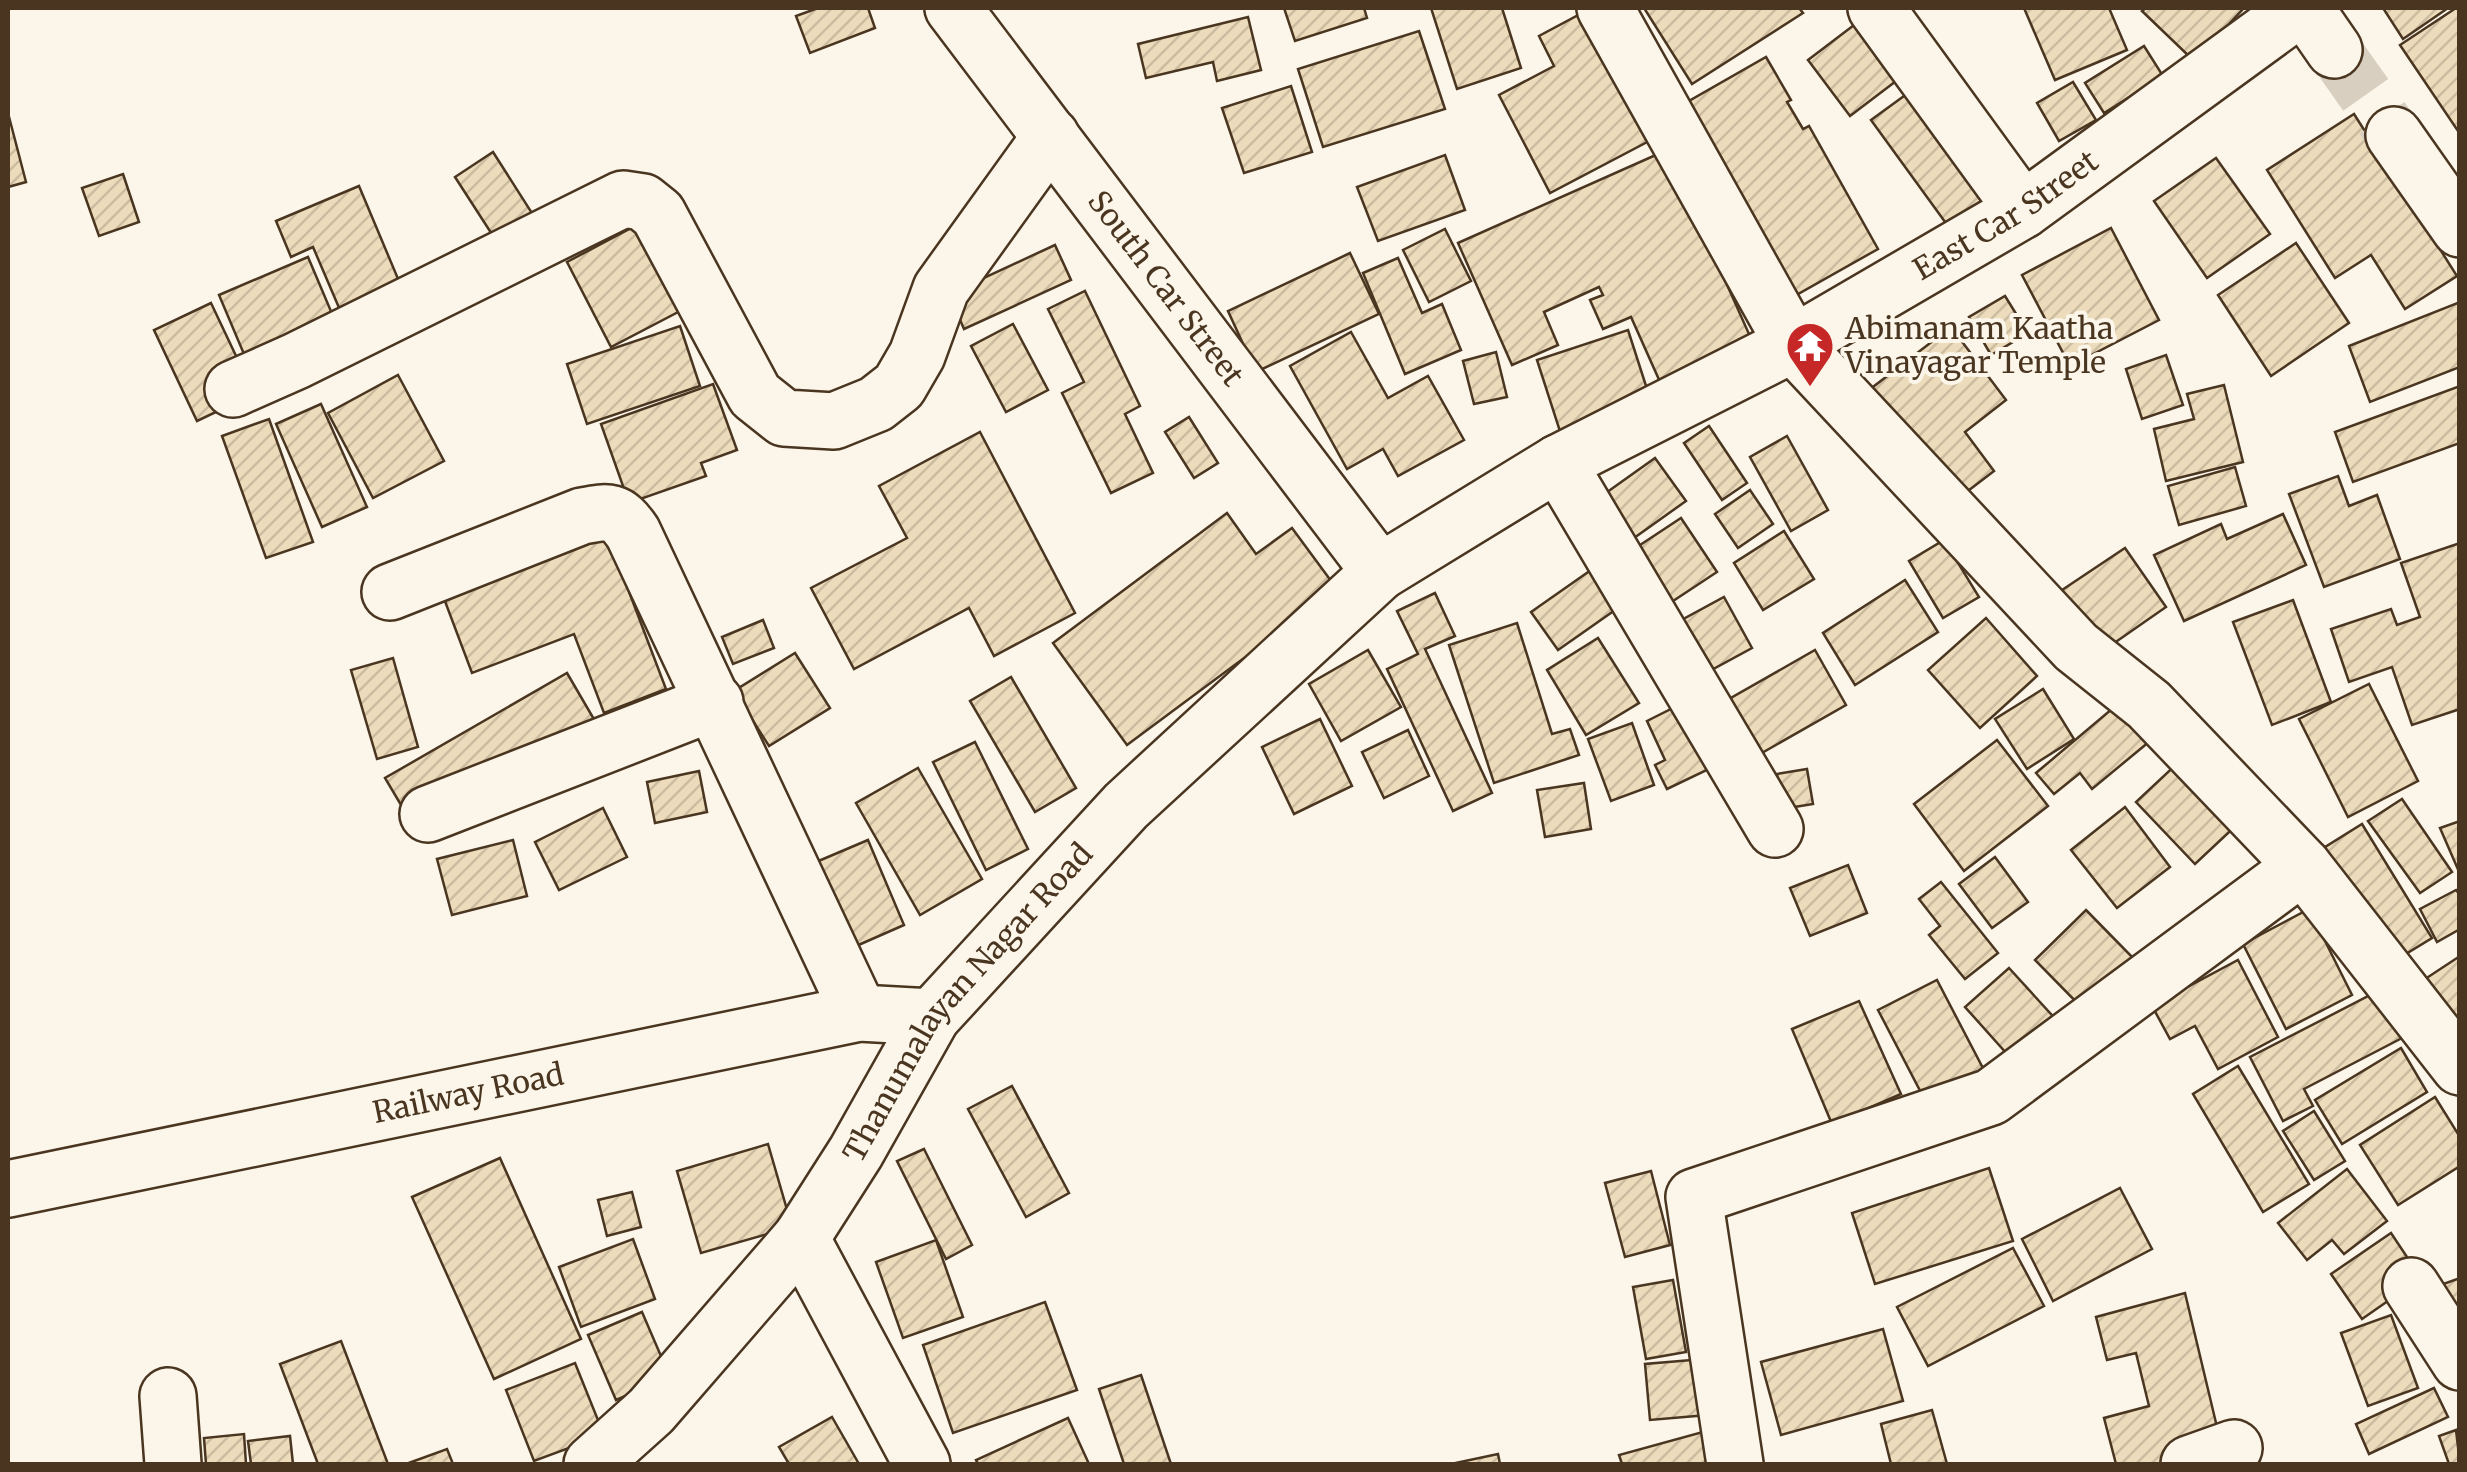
<svg xmlns="http://www.w3.org/2000/svg" width="2467" height="1472" font-family="Merriweather,serif">
<defs>
<pattern id="building-hatch" width="6" height="6" patternUnits="userSpaceOnUse" patternTransform="scale(2.5)"><rect width="6" height="6" fill="#ecdcbc"/><path d="M-1 1l2-2M0 6l6-6M5 7l2-2" fill="none" stroke="#ccbda1"/></pattern>
</defs>
<rect width="100%" height="100%" fill="#fbf6e9"/>
<g fill="url(#building-hatch)" stroke="#4a3520" stroke-width="2.5">
<path d="M818,8H868L875,28L810,53L796,16Z"/>
<path d="M1284,8H1364L1367,18L1295,41Z"/>
<path d="M1431,8H1502L1521,68L1457,89Z"/>
<path d="M1644,8H1799L1803,13L1692,84Z"/>
<path d="M2024,8H2109L2127,50L2055,80Z"/>
<path d="M2146,8H2244L2194,61L2142,11Z"/>
<path d="M2383,8H2448L2403,39Z"/>
<path d="M2456,8H2460V134L2400,45Z"/>
<path d="M1584,12L1651,140L1550,193L1499,95L1554,66L1539,36Z"/>
<path d="M1248,17L1261,70L1217,81L1213,62L1146,78L1138,44Z"/>
<path d="M1862,19L1904,75L1850,116L1808,60Z"/>
<path d="M1419,31L1445,109L1323,147L1298,69Z"/>
<path d="M2144,46L2163,76L2104,113L2085,83Z"/>
<path d="M1766,57L1791,100L1787,102L1803,129L1809,126L1878,249L1791,298L1682,105Z"/>
<path d="M2073,82L2096,120L2059,141L2037,103Z"/>
<path d="M1291,86L1312,152L1244,173L1222,108Z"/>
<path d="M1915,88L1992,194L1948,226L1871,120Z"/>
<path d="M8,113L26,182L8,187Z"/>
<path d="M2354,114L2457,276L2405,309L2371,255L2335,278L2267,170Z"/>
<path d="M1667,150L1757,352L1665,393L1631,317L1603,329L1590,300L1603,295L1599,287L1544,312L1558,345L1512,365L1458,243Z"/>
<path d="M493,152L544,232L506,256L455,177Z"/>
<path d="M1445,155L1465,210L1378,241L1357,187Z"/>
<path d="M2216,158L2270,234L2207,278L2154,201Z"/>
<path d="M123,174L139,222L99,236L82,188Z"/>
<path d="M359,186L409,305L349,331L313,247L291,257L276,221Z"/>
<path d="M637,225L682,310L611,347L567,262Z"/>
<path d="M2111,228L2159,320L2070,366L2022,275Z"/>
<path d="M1445,229L1471,281L1429,302L1403,250Z"/>
<path d="M2296,243L2349,323L2271,376L2218,295Z"/>
<path d="M1055,245L1071,280L964,329L949,294Z"/>
<path d="M1350,253L1379,314L1256,372L1228,311Z"/>
<path d="M308,257L344,342L255,380L219,295Z"/>
<path d="M1398,258L1422,313L1442,304L1461,350L1405,374L1363,273Z"/>
<path d="M1085,291L1140,406L1125,414L1153,473L1111,493L1062,393L1084,382L1048,309Z"/>
<path d="M2005,296L2028,333L1991,355L1969,317Z"/>
<path d="M2460,302V367L2370,402L2349,346Z"/>
<path d="M211,303L254,394L197,421L154,330Z"/>
<path d="M1013,324L1048,390L1006,412L971,346Z"/>
<path d="M680,326L700,386L587,424L567,364Z"/>
<path d="M1951,327L2006,400L1965,432L1994,471L1960,497L1869,390Z"/>
<path d="M1628,330L1657,420L1566,450L1537,360Z"/>
<path d="M1351,332L1388,398L1428,376L1464,440L1398,476L1383,449L1347,469L1290,366Z"/>
<path d="M1496,352L1507,397L1474,404L1463,361Z"/>
<path d="M2166,355L2183,405L2142,419L2126,369Z"/>
<path d="M398,375L444,461L373,498L328,413Z"/>
<path d="M713,384L737,450L701,463L706,476L629,503L601,424Z"/>
<path d="M2224,385L2243,462L2166,481L2154,429L2194,419L2187,394Z"/>
<path d="M2460,386V443L2353,482L2335,432Z"/>
<path d="M321,404L367,507L322,527L276,424Z"/>
<path d="M1189,417L1218,463L1194,478L1165,432Z"/>
<path d="M269,419L313,542L266,558L222,436Z"/>
<path d="M1709,426L1747,483L1722,500L1684,443Z"/>
<path d="M980,432L1075,613L994,656L969,608L854,669L811,588L907,538L879,486Z"/>
<path d="M1787,436L1828,510L1791,531L1750,457Z"/>
<path d="M1655,458L1686,501L1627,543L1596,500Z"/>
<path d="M2235,467L2246,506L2179,525L2168,486Z"/>
<path d="M2338,476L2349,506L2377,495L2400,559L2324,587L2289,494Z"/>
<path d="M1750,490L1773,524L1738,548L1715,514Z"/>
<path d="M1227,513L1256,554L1292,528L1337,589L1127,745L1053,643Z"/>
<path d="M2283,514L2306,565L2184,621L2154,555L2221,524L2227,539Z"/>
<path d="M1681,518L1717,572L1670,603L1634,549Z"/>
<path d="M604,526L666,689L604,713L574,634L472,673L440,588Z"/>
<path d="M1784,531L1814,579L1763,610L1734,563Z"/>
<path d="M1944,540L1979,597L1943,618L1909,561Z"/>
<path d="M2460,543V709L2412,725L2392,667L2349,682L2331,629L2391,609L2397,625L2420,617L2401,563Z"/>
<path d="M2125,548L2166,607L2097,655L2056,594Z"/>
<path d="M1601,563L1628,601L1558,650L1531,612Z"/>
<path d="M1905,580L1938,632L1855,685L1823,633Z"/>
<path d="M1435,593L1455,636L1425,649L1492,793L1453,811L1387,669L1418,654L1397,611Z"/>
<path d="M1724,597L1752,648L1704,674L1676,623Z"/>
<path d="M2293,600L2331,702L2272,725L2233,622Z"/>
<path d="M1986,618L2037,676L1980,728L1928,670Z"/>
<path d="M763,620L774,648L733,664L722,637Z"/>
<path d="M1517,623L1552,734L1570,729L1579,755L1494,783L1449,645Z"/>
<path d="M1598,638L1639,703L1586,735L1547,670Z"/>
<path d="M1368,650L1401,707L1341,741L1309,684Z"/>
<path d="M1815,650L1846,705L1753,758L1722,703Z"/>
<path d="M795,653L830,708L769,746L734,691Z"/>
<path d="M393,658L418,747L377,759L351,670Z"/>
<path d="M567,673L609,745L420,837L385,778Z"/>
<path d="M1011,677L1076,788L1035,812L970,701Z"/>
<path d="M2369,684L2418,781L2348,817L2299,719Z"/>
<path d="M2043,689L2074,739L2027,769L1995,719Z"/>
<path d="M2119,703L2150,741L2092,789L2080,773L2054,794L2036,773Z"/>
<path d="M1679,705L1709,769L1667,789L1655,765L1665,760L1647,721Z"/>
<path d="M1320,719L1352,786L1294,814L1262,747Z"/>
<path d="M1632,723L1654,785L1611,801L1588,739Z"/>
<path d="M1408,730L1429,776L1384,798L1362,752Z"/>
<path d="M1997,740L2048,806L1964,871L1914,804Z"/>
<path d="M975,742L1028,849L986,870L933,762Z"/>
<path d="M2182,759L2241,821L2195,864L2136,802Z"/>
<path d="M918,768L982,879L920,915L856,803Z"/>
<path d="M1807,769L1813,804L1782,809L1777,774Z"/>
<path d="M699,771L707,812L655,823L647,782Z"/>
<path d="M1584,783L1591,829L1545,837L1537,790Z"/>
<path d="M2402,799L2452,872L2420,893L2368,821Z"/>
<path d="M2125,807L2170,867L2117,908L2071,850Z"/>
<path d="M603,808L627,857L559,890L535,842Z"/>
<path d="M2460,821V874L2440,828Z"/>
<path d="M2362,824L2432,938L2391,963L2322,849Z"/>
<path d="M513,840L527,896L452,915L437,859Z"/>
<path d="M868,840L904,925L838,954L802,868Z"/>
<path d="M1995,857L2028,902L1992,928L1959,884Z"/>
<path d="M1848,865L1867,913L1810,936L1790,888Z"/>
<path d="M1941,882L1998,953L1965,979L1929,935L1940,926L1919,899Z"/>
<path d="M2456,890L2460,895V929L2437,942L2420,909Z"/>
<path d="M2309,909L2352,995L2286,1029L2243,944Z"/>
<path d="M2086,910L2137,962L2086,1012L2035,960Z"/>
<path d="M2460,956V1045L2419,983Z"/>
<path d="M2238,960L2278,1037L2218,1069L2195,1026L2170,1039L2152,1006Z"/>
<path d="M2009,968L2060,1024L2016,1064L1965,1007Z"/>
<path d="M1937,980L1986,1074L1927,1104L1878,1010Z"/>
<path d="M2378,991L2402,1038L2304,1089L2313,1106L2283,1121L2250,1057Z"/>
<path d="M1859,1001L1901,1094L1832,1124L1792,1029Z"/>
<path d="M2401,1048L2427,1092L2342,1144L2315,1100Z"/>
<path d="M2238,1066L2309,1184L2263,1212L2193,1094Z"/>
<path d="M1012,1086L1069,1193L1026,1217L968,1109Z"/>
<path d="M2435,1097L2460,1137V1166L2398,1205L2360,1145Z"/>
<path d="M2314,1111L2345,1161L2314,1180L2283,1131Z"/>
<path d="M768,1144L792,1227L701,1253L677,1171Z"/>
<path d="M924,1149L972,1245L946,1259L897,1161Z"/>
<path d="M500,1158L581,1339L494,1379L412,1197Z"/>
<path d="M1989,1168L2013,1241L1875,1284L1852,1213Z"/>
<path d="M2347,1169L2387,1221L2344,1254L2332,1240L2307,1260L2278,1223Z"/>
<path d="M1651,1171L1670,1245L1625,1257L1605,1183Z"/>
<path d="M2120,1188L2152,1249L2053,1301L2022,1239Z"/>
<path d="M632,1192L641,1227L607,1236L598,1200Z"/>
<path d="M2391,1233L2421,1278L2362,1319L2331,1274Z"/>
<path d="M633,1239L655,1299L581,1327L559,1267Z"/>
<path d="M936,1240L963,1317L903,1338L876,1262Z"/>
<path d="M2013,1248L2044,1306L1928,1366L1897,1307Z"/>
<path d="M2460,1278V1367L2432,1288Z"/>
<path d="M1673,1280L1686,1352L1646,1359L1633,1287Z"/>
<path d="M2185,1293L2222,1448L2157,1464H2116L2104,1418L2149,1406L2136,1353L2107,1360L2096,1317Z"/>
<path d="M1045,1302L1077,1390L953,1433L923,1345Z"/>
<path d="M642,1312L670,1377L616,1400L588,1335Z"/>
<path d="M2391,1315L2418,1388L2368,1406L2341,1333Z"/>
<path d="M1883,1329L1903,1401L1781,1435L1761,1362Z"/>
<path d="M341,1341L388,1464H318L280,1364Z"/>
<path d="M1715,1358L1719,1414L1650,1420L1645,1364Z"/>
<path d="M575,1363L604,1435L534,1461L506,1390Z"/>
<path d="M1141,1375L1171,1464H1124L1099,1389Z"/>
<path d="M2434,1388L2448,1417L2369,1454L2356,1424Z"/>
<path d="M1932,1410L1947,1464H1891L1881,1424Z"/>
<path d="M832,1417L859,1464H789L779,1447Z"/>
<path d="M1068,1418L1089,1464H978L976,1460Z"/>
<path d="M1710,1430L1719,1464H1622L1619,1455Z"/>
<path d="M2456,1430L2460,1464H2449L2439,1436Z"/>
<path d="M244,1434L246,1464H206L204,1438Z"/>
<path d="M290,1436L293,1464H251L248,1441Z"/>
<path d="M447,1449L453,1464H406Z"/>
<path d="M1498,1454L1500,1464H1451Z"/>
</g>
<g fill="none" stroke-linecap="round" stroke-linejoin="round">
<path stroke="#d8cfc1" stroke-width="55" stroke-dasharray="55 28" stroke-linecap="butt" d="M2334,50L2394,135"/>
<g stroke="#4a3520" stroke-width="60">
<g id="minor">
<path id="s1" d="M953,8L1380,572"/>
<path d="M1605,8L1793,344L2076,647L2149,705L2303,866L2460,1067"/>
<path d="M1876,8L2023,210"/>
<path d="M2305,8L2334,50"/>
<path d="M2394,135L2460,229"/>
<path d="M233,389L296,361L623,199L643,202L658,214L755,395L784,418L834,421L876,404L899,386L917,355L941,289L1051,136"/>
<path d="M1558,463L1775,829"/>
<path d="M390,592L582,516C609,511 617,509 633,533L859,1013"/>
<path d="M428,814L715,702"/>
<path id="s2" d="M8,1189L859,1013L932,1017"/>
<path d="M801,1238L922,1464"/>
<path d="M2411,1286L2460,1362"/>
<path d="M168,1396L173,1464"/>
<path id="s3" d="M592,1464L651,1411L801,1238L856,1152L932,1017L1126,806L1380,572L1558,463L1793,344L2023,210L2300,8"/>
<path d="M1735,1464L1694,1197L1991,1097L2303,866"/>
<path d="M2189,1464L2234,1448"/>
</g>
</g>
<use href="#minor" stroke="#fbf6e9" stroke-width="55"/>
</g>
<defs>
<g id="temple-pin" transform="scale(2.5)"><path d="M0 17L-7.5 6A9.5 9.5 0 1 1 7.5 6Z" fill="#c62828" stroke="#fbf6e9"/><path d="M0-6L5-2H3V0L6.5 2.5H4V6H1.5V3h-3V6H-4V2.5H-6.5L-3 0V-2H-5Z" fill="#fff"/></g>
</defs>
<g fill-rule="evenodd">
<use href="#temple-pin" x="1810" y="346"/>
</g>
<g text-anchor="middle" stroke-width="8" stroke-linejoin="round" paint-order="stroke">
<g font-size="30" fill="#4a3520" stroke="#fbf6e9">
<text dy="10" stroke="none"><textPath href="#s3" startOffset="1918">East Car Street</textPath></text>
<text dy="10" stroke="none"><textPath href="#s1" startOffset="352">South Car Street</textPath></text>
<text dy="10" stroke="none"><textPath href="#s3" startOffset="598">Thanumalayan Nagar Road</textPath></text>
<text dy="10" stroke="none"><textPath href="#s2" startOffset="470">Railway Road</textPath></text>
</g>
<g font-size="30" fill="#4a3520" stroke="#fbf6e9" text-anchor="start">
<text x="1845" y="339">Abimanam Kaatha<tspan x="1845" dy="34">Vinayagar Temple</tspan></text>
</g>
</g>
<rect width="2467" height="1472" fill="none" stroke="#4a3520" stroke-width="20"/>
</svg>
